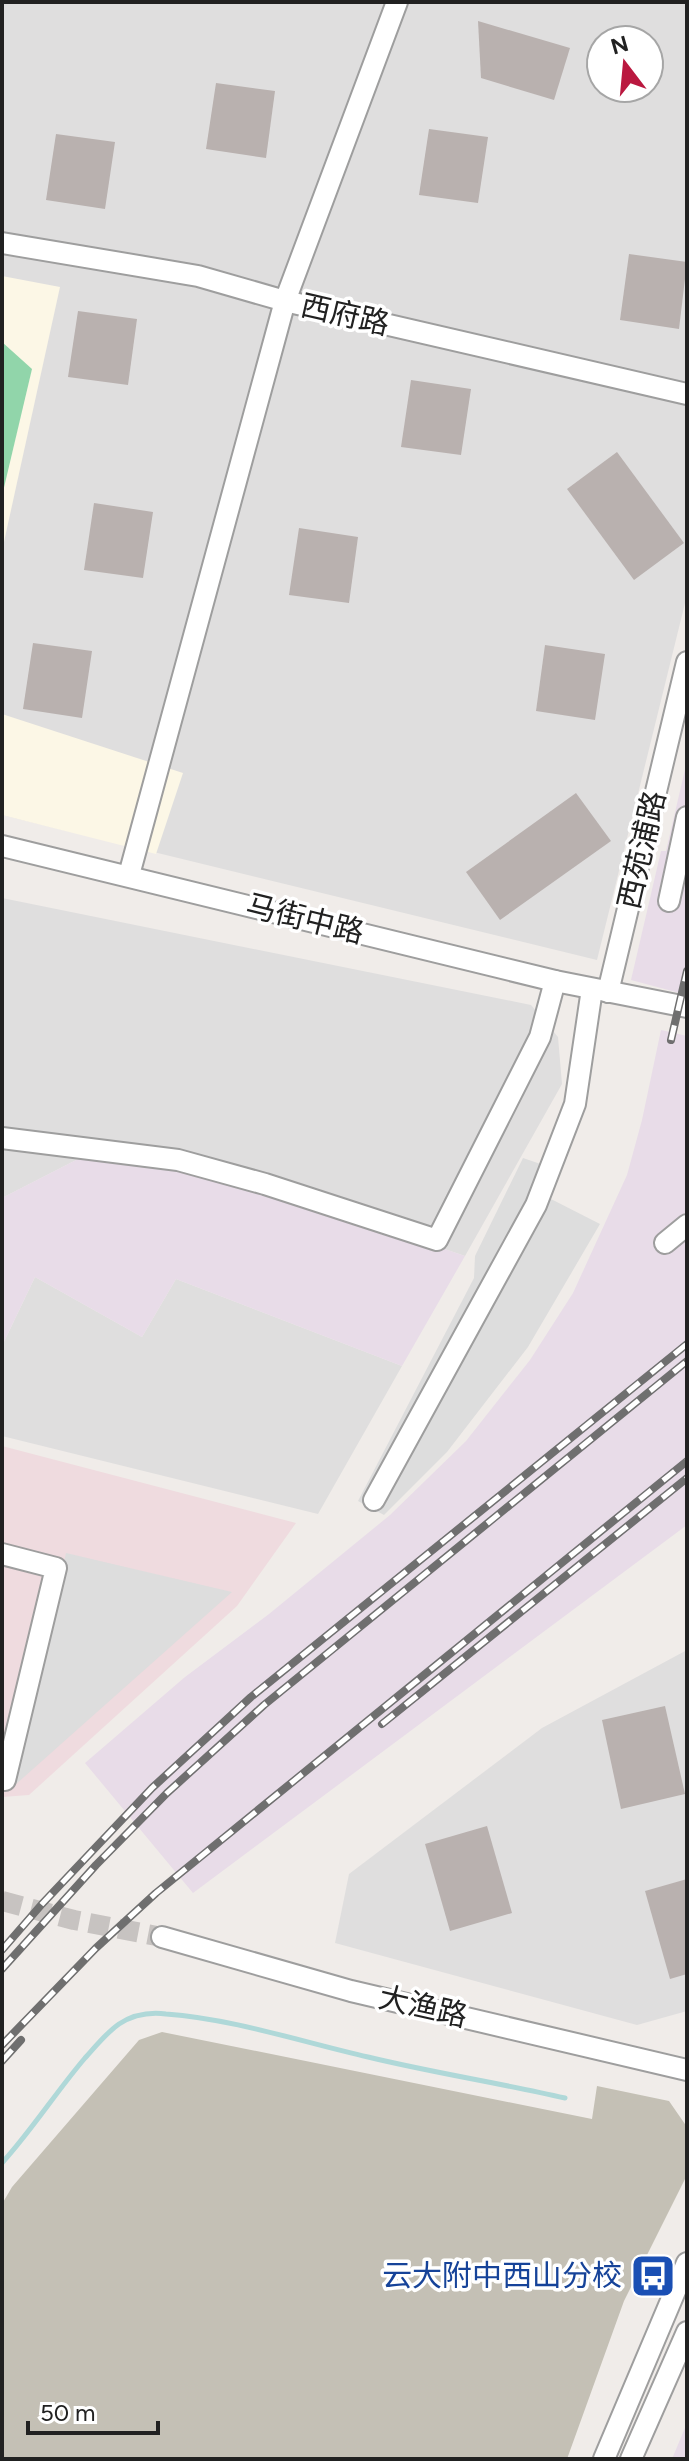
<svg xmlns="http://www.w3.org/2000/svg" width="689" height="2461" font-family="Figtree,'Noto Sans SC',sans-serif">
<rect width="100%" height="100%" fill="#f0ece9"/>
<g fill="#dfdede" fill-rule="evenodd">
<path d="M2,2H687V595L597,960L2,815ZM601,40H649V88H601Z"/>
<path d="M2,898L531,1005L558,1037L562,1084L465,1256L299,1199L82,1157L2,1198Z"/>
<path d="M35,1277L142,1337L176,1279L402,1366L318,1514L2,1436V1346Z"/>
<path d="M687,1650V2011L637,2025L335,1943L349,1874L542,1728Z"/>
</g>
<path fill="#efdbdf" d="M2,1446L296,1523L237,1606L29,1795L2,1797Z"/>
<g fill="#e8dce8">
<path d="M687,761V995L631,980L661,851H666Z"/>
<path d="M661,1030L687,1036V1525L193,1893L85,1763L185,1677L269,1614L390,1515L466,1441L530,1360L573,1293L627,1175L642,1120Z"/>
<path d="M82,1157L186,1171L299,1199L465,1256L402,1366L176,1279L142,1337L35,1277L2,1346V1198Z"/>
<path d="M687,2423V2459H672Z"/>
</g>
<g fill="#fcf7e6">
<path d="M2,276L60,287L2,551Z"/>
<path d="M2,714L183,773L156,854L2,815Z"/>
</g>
<path fill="#c4c0b5" d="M162,2032L592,2119L597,2086L669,2101L687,2127V2175L624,2301L567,2459H2V2204L12,2187L139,2040Z"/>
<path fill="#91d5aa" d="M2,342L32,369L2,496Z"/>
<g fill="#ddd">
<path d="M523,1158L561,1171L549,1198L600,1224L528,1347L447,1452L384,1515L358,1501L474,1278L475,1256Z"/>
<path d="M66,1553L232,1592L15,1785Z"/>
</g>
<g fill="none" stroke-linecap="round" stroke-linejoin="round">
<path stroke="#afd8d8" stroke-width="5" d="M2,2163C32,2130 56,2092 85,2058C96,2046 106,2033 119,2024C133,2015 150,2012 166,2014C234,2019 302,2042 368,2057C434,2073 500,2083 565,2098"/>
</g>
<g fill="#b9b1af">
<path d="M478,21L570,48L554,100L481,78Z"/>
<path d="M216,83L275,91L266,158L206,149Z"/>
<path d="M429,129L488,137L478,203L419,195Z"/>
<path d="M56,134L115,142L105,209L46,200Z"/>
<path d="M629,254L687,262L679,329L620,320Z"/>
<path d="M78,311L137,319L128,385L68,377Z"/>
<path d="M411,380L471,389L461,455L401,447Z"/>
<path d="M617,452L684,543L634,580L567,489Z"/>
<path d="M94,503L153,512L143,578L84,570Z"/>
<path d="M299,528L358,537L349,603L289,595Z"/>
<path d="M33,643L92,651L82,718L23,709Z"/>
<path d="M545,645L605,654L595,720L536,711Z"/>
<path d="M576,793L611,841L500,920L466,872Z"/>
<path d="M665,1706L685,1794L621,1809L602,1720Z"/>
<path d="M487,1826L512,1913L450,1931L425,1844Z"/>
<path d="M687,1879V1974L670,1979L645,1891Z"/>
</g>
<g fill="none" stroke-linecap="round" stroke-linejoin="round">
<path stroke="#c7c3c1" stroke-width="20" stroke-dasharray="20 10" stroke-linecap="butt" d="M2,1901L74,1920L162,1937"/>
<g stroke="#9e9e9e" stroke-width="24">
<g id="minor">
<path d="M2,243L198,276L285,301L687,394"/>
<path d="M2,846L555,981L687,1007"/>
<path d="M129,875L285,301L397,2"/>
<path d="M669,901L687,817"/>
<path d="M608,992L687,662"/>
<path d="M2,1138L178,1160L265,1184L437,1240L540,1037L555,981"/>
<path d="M665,1243L687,1225"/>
<path d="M374,1500L536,1205L575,1104L592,989"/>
<path d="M2,1554L56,1568L5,1780L2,1779"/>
<path d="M162,1937L351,1991L687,2070"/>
<path d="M604,2459L687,2263"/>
<path d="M631,2459L687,2332"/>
</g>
</g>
<use href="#minor" stroke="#fff" stroke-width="20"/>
<g stroke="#6f6f6f" stroke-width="8">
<g id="rail">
<path d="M671,1040L687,971"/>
<path d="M382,1724L687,1478"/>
<path d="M2,1950L42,1904L152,1788L251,1697L687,1344"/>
<path d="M2,1969L96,1865L167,1793L264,1705L687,1361"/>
<path d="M2,2045L96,1948L156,1893L687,1461"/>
<path d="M2,2061L21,2040"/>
</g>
</g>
<use href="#rail" stroke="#fff" stroke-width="5" stroke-dasharray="15" stroke-linecap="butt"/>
</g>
<defs>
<g id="bus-square" transform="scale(2.3)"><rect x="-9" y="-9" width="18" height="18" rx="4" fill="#1a4fb4" stroke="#fff"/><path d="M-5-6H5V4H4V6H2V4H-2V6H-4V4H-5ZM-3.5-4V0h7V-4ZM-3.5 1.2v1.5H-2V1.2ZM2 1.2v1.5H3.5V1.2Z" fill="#fff"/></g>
</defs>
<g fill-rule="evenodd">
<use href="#bus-square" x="653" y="2276"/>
</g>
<g text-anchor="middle" stroke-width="7" stroke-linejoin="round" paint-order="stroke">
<g font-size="30" fill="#212121" stroke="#fff">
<text transform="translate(345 315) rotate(13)" y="10">西府路</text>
<text transform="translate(642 850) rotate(-77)" y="10">西苑浦路</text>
<text transform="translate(305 919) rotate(14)" y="10">马街中路</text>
<text transform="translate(423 2007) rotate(13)" y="10">大渔路</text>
</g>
<g font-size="30" fill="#164399" stroke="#fff" text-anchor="end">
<text x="622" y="2286">云大附中西山分校</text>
</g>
</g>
<rect width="689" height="2461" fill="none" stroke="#212121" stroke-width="8"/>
<g transform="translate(625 64) rotate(344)"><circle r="38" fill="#ffffff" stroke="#a6a6a6" stroke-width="2"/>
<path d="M0-6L14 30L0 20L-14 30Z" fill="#ba183f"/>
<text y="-12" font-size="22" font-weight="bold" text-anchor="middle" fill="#212121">N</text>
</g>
<path d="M28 2421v12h130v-12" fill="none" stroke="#212121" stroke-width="4"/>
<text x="40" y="2421" font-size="24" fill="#212121" stroke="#ffffff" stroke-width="6" paint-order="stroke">50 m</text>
</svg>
